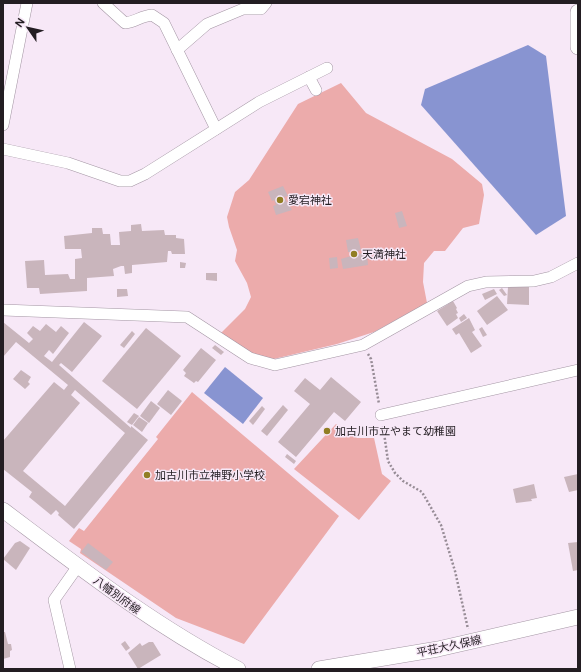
<svg xmlns="http://www.w3.org/2000/svg" width="581" height="672" font-family="'DM Sans','Noto Sans JP',sans-serif">
<rect width="100%" height="100%" fill="#f7e8f7"/>
<g fill="#ecabab">
<path d="M341,83L366,113L452,159L482,184L484,195L479,224L463,228L445,251H434L424,263L423,282L427,303L374,332L337,344L261,362L220,334L245,309L251,297L247,283L235,261L237,250L229,227L227,217L235,192L249,180L298,104Z"/>
<path d="M192,392L339,516L244,644L176,618L80,553L81,549L69,541L79,528L84,531L158,439L156,437Z"/>
<path d="M336,424L357,438H374L382,474L391,481L359,520L294,469Z"/>
</g>
<g fill="#8894d1">
<path d="M528,45L546,56L566,216L536,235L421,105L425,89Z"/>
<path d="M225,367L263,398L243,424L204,393Z"/>
</g>
<g fill="#c9b5bc" fill-rule="evenodd">
<path d="M283,186L288,196L284,197L292,210L276,215L273,206L276,205L274,200L272,201L268,192Z"/>
<path d="M402,211L407,226L399,228L395,213Z"/>
<path d="M141,224L142,231L164,230L165,235H176V238L184,239L185,254H172L171,251H168L167,262L132,265V273L125,274L124,266H121L113,269L114,276L87,278V291L40,294L39,288H27L25,261L44,260L45,275L68,274L70,279H75V259L82,258L81,249H65L64,236L92,233V228H102L103,234H110L111,245H120L119,232L131,231V225Z"/>
<path d="M358,238L361,250L358,251V254L367,253L368,265L343,269L341,259L351,256L350,252H348L346,240Z"/>
<path d="M337,257L338,268L330,269L329,258Z"/>
<path d="M180,262L186,263L185,268H180Z"/>
<path d="M206,273H217V281L206,280Z"/>
<path d="M508,287H529V305L507,304Z"/>
<path d="M502,288L507,295L504,296L499,290Z"/>
<path d="M117,289H127L128,296L117,297Z"/>
<path d="M494,289L497,294L485,300L482,294Z"/>
<path d="M497,296L508,310L487,325L477,311Z"/>
<path d="M453,301L457,308L456,309L458,313L456,314L458,318L447,326L437,311Z"/>
<path d="M464,314L467,318L461,322L459,318Z"/>
<path d="M469,318L475,330L472,332L482,346L471,353L459,333L456,335L452,329Z"/>
<path d="M3,322L29,343L33,339L27,333L33,326L40,331L46,324L56,332L61,326L69,333L53,354L49,350L44,356L52,362L84,322L102,336L72,372L61,363L59,365L131,428V426L148,440L74,529L58,515L59,513L56,510L51,515L29,497L32,492L3,469V441L54,382L64,390L68,385L16,342L3,357ZM75,390L125,433L65,506L23,471L80,403L71,395Z"/>
<path d="M482,327L487,335L483,337L479,329Z"/>
<path d="M146,328L181,356L137,409L102,381Z"/>
<path d="M132,331L135,334L124,348L120,345Z"/>
<path d="M215,345L224,352L221,355L212,348Z"/>
<path d="M201,348L216,360L198,382L196,381L194,383L184,376L186,373L183,370Z"/>
<path d="M21,370L31,377L28,382L30,384L25,389L13,379Z"/>
<path d="M331,377L361,402L345,421L334,412L296,457L278,442L310,404L294,391L305,378L320,390Z"/>
<path d="M168,390L182,401L171,415L157,404Z"/>
<path d="M151,401L160,408L149,423L140,416Z"/>
<path d="M283,405L288,410L267,436L261,431Z"/>
<path d="M262,406L265,409L253,425L249,421Z"/>
<path d="M134,413L139,416L132,425L127,422Z"/>
<path d="M139,417L148,423L142,432L133,425Z"/>
<path d="M287,454L296,461L294,464L285,457Z"/>
<path d="M578,474V490L569,492L564,477Z"/>
<path d="M534,484L537,498L531,499L532,501L516,503L513,489Z"/>
<path d="M20,541L30,548L16,570L3,559L15,543Z"/>
<path d="M578,542V570L573,571L568,543Z"/>
<path d="M88,543L113,562L106,570L81,552Z"/>
<path d="M3,632H5L8,644H11L12,650L10,651V657L3,659Z"/>
<path d="M125,641L130,648L126,651L121,644Z"/>
<path d="M149,642H153L161,655L138,669L128,653L140,643L142,646Z"/>
</g>
<g fill="none" stroke-linecap="round" stroke-linejoin="round">
<g stroke="#a496a4" stroke-width="12">
<g id="street">
<path d="M103,3L125,23C135,22 141,16 152,15L164,23L216,129"/>
<path d="M177,50L207,24L243,9H261L266,3"/>
<path d="M309,77L316,90"/>
<path d="M3,125L27,3"/>
<path d="M3,149L68,163L120,181H130L145,174L259,102L327,68"/>
<path d="M3,310L187,317L250,358L275,365L363,345L468,286L486,282L534,281L551,277L578,263"/>
<path d="M381,415L578,370"/>
<path d="M70,669L54,600L78,566"/>
</g>
</g>
<g stroke="#a496a4" stroke-width="16">
<g id="secondary">
<path d="M578,12V47"/>
<path d="M3,510C79,567 153,625 238,669"/>
<path d="M319,669L438,649L578,617"/>
</g>
</g>
<g stroke="#978c96" stroke-width="2.5" stroke-dasharray="2 2" stroke-linecap="butt">
<path d="M368,354L371,359L379,404"/>
<path d="M383,426L388,461L395,473L403,481L422,492L441,525L455,571L468,629"/>
</g>
<use href="#street" stroke="#fff" stroke-width="11"/>
<use href="#secondary" stroke="#fff" stroke-width="15"/>
</g>
<g fill="#917e24" stroke="#f7e8f7" stroke-width="1.5">
<circle cx="280" cy="200" r="4"/>
<circle cx="354" cy="254" r="4"/>
<circle cx="327" cy="431" r="4"/>
<circle cx="147" cy="475" r="4"/>
</g>
<g text-anchor="middle" stroke-width="3" stroke-linejoin="round" paint-order="stroke">
<g font-size="11" fill="#231d22" stroke="#f7e8f7" text-anchor="start">
<text x="288" y="204">愛宕神社</text>
<text x="362" y="258">天満神社</text>
<text x="335" y="435">加古川市立やまて幼稚園</text>
<text x="155" y="479">加古川市立神野小学校</text>
</g>
<g font-size="11" fill="#231d22" stroke="#f7e8f7">
<text transform="translate(117 595) rotate(36)" y="4">八幡別府線</text>
<text transform="translate(449 646) rotate(-12)" y="4">平荘大久保線</text>
</g>
</g>
<rect width="581" height="672" fill="none" stroke="#231d22" stroke-width="8"/>
<g transform="translate(28 28) rotate(304)" stroke="#f7e8f7" stroke-width="3" paint-order="stroke">
<path d="M0-3L7 15L0 10L-7 15Z" fill="#231d22"/>
<text y="-6" font-size="11" font-weight="bold" text-anchor="middle" fill="#231d22">N</text>
</g>
</svg>
